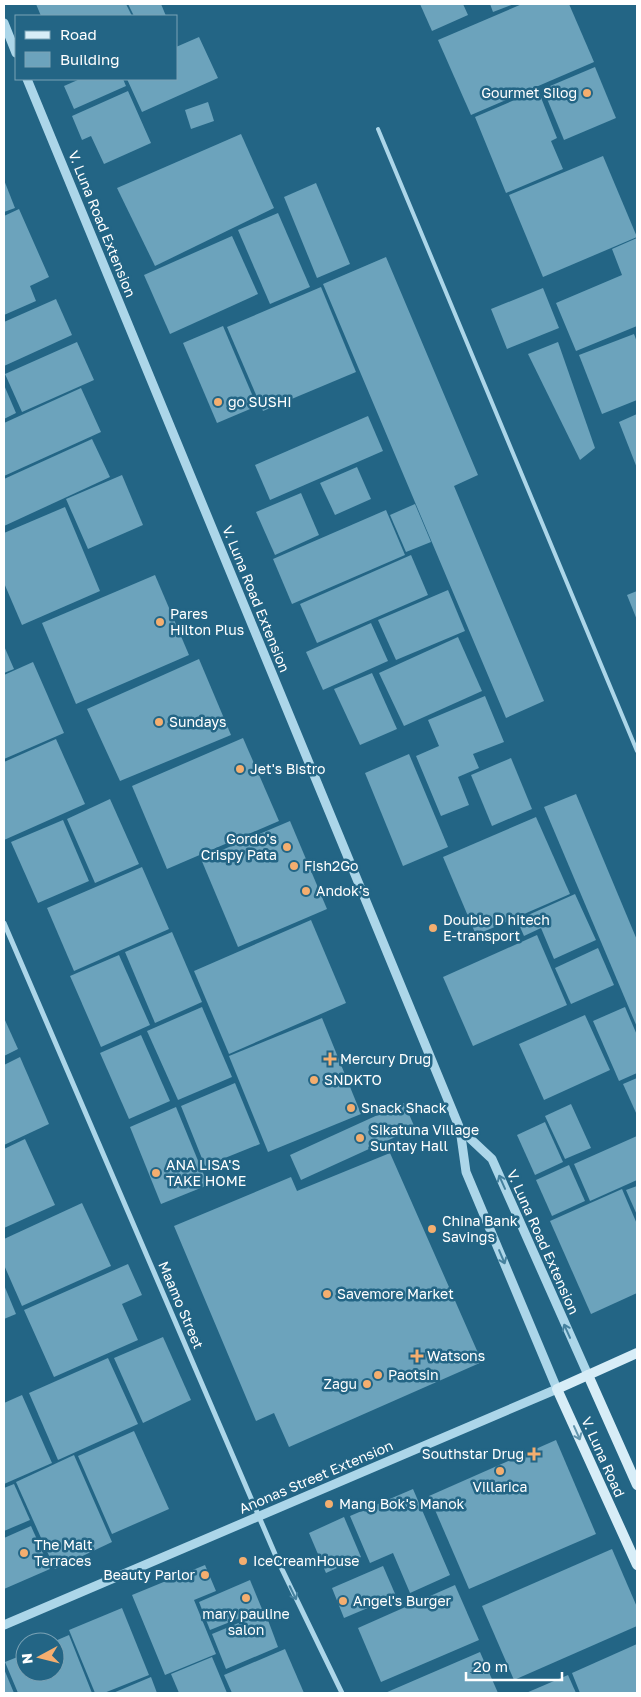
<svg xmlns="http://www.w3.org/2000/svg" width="641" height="1697" font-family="'Golos Text',sans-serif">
<rect width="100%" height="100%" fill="#236585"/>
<g fill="#6ca3bc">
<path d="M36,4H126L132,16H41Z"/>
<path d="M128,4H161L166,16H134Z"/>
<path d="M420,4H463L468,15L432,31Z"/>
<path d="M490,4H514L493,12Z"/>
<path d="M522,4H569L594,62L471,115L438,40Z"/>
<path d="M199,37L218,78L142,112L127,79H176V47Z"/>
<path d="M595,67L616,118L564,140L543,89Z"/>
<path d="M80,79H123L126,86L74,109L64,86Z"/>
<path d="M538,90L557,138L551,141L563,169L506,193L475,117Z"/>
<path d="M128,91L151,143L104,164L91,136L82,140L72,116Z"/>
<path d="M208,102L214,121L191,129L185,110Z"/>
<path d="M241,134L274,208L155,266L117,188Z"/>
<path d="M603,156L637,237L543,277L509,195Z"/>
<path d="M4,180L15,208L4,212Z"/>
<path d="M316,183L350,264L317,278L284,197Z"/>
<path d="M19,209L49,277L30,286L36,301L4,315V216Z"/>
<path d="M278,213L310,287L270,304L238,230Z"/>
<path d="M232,236L258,294L170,334L144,275Z"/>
<path d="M637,238V326L576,351L556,303L622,275L612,249Z"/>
<path d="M386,257L478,475L454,486L544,701L506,718L323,284Z"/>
<path d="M321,287L356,372L263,411L227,327Z"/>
<path d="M543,288L559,328L507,349L491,309Z"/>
<path d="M56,299L72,335L4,366V322Z"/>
<path d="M223,326L257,406L217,423L183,343Z"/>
<path d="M634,334L637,342V400L602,414L579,355Z"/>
<path d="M77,342L94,380L22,412L5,374Z"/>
<path d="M558,342L595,448L580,460L528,354Z"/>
<path d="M4,385L16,413L4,419Z"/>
<path d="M81,388L101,432L4,476V423Z"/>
<path d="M637,414V468L619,422Z"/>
<path d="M368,416L383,451L270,500L255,465Z"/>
<path d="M92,439L110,477L4,526V479Z"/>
<path d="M357,467L371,499L335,515L320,483Z"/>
<path d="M122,475L143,525L88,549L66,499Z"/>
<path d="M301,493L319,535L275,555L256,512Z"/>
<path d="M415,504L431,542L406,552L390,515Z"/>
<path d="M65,507L100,591L22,625L4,583V533Z"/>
<path d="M386,510L405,555L292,604L273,559Z"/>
<path d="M411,555L428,595L317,643L300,604Z"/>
<path d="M155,575L189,655L76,704L42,623Z"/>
<path d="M448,590L465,631L396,660L378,620Z"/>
<path d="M637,591V620L627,595Z"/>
<path d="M371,623L388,661L323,690L306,652Z"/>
<path d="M458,637L482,691L404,726L379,673Z"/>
<path d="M4,646L14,669L4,673Z"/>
<path d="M199,659L231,735L120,781L87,709Z"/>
<path d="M33,662L64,733L4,759V675Z"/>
<path d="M372,673L397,729L360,745L334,689Z"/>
<path d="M485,696L504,742L473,754L479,768L458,777L469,805L441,816L416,756L439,746L428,720Z"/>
<path d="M243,738L279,821L167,869L132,786Z"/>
<path d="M56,739L85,804L4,840V762Z"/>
<path d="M409,754L448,847L403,866L365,773Z"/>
<path d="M511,758L532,809L492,826L471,775Z"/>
<path d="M576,794L637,940V1027L544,807Z"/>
<path d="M110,799L139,864L95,883L67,819Z"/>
<path d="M536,817L570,894L476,935L443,857Z"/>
<path d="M63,820L89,881L38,903L11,842Z"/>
<path d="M290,821L327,909L238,947L201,859Z"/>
<path d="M142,867L169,929L74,971L47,908Z"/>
<path d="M575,894L596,940L554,959L541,928L524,936L517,920Z"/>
<path d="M311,920L346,1003L229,1054L194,971Z"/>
<path d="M172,932L202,1002L155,1023L125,952Z"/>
<path d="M537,935L567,1005L473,1046L443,977Z"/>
<path d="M598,948L614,985L571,1004L555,968Z"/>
<path d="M119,955L150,1025L101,1047L70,976Z"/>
<path d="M202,1007L232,1077L178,1100L147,1031Z"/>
<path d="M625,1007L637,1035V1073L619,1081L593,1021Z"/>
<path d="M585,1015L610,1070L544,1100L519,1044Z"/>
<path d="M4,1018L18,1049L4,1056Z"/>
<path d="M322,1018L361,1114L268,1152L229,1056Z"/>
<path d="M141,1035L170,1101L129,1119L100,1053Z"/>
<path d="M20,1057L49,1124L4,1145V1065Z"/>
<path d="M637,1078V1115L623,1084Z"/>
<path d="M235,1083L260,1144L205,1166L181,1106Z"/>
<path d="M404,1103L415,1128L301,1180L290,1155Z"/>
<path d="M571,1104L591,1148L565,1159L545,1116Z"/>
<path d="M176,1107L208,1185L161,1204L130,1127Z"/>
<path d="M545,1122L563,1162L535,1175L517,1135Z"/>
<path d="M637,1136V1180L590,1201L574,1164Z"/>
<path d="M25,1139L55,1205L4,1228V1149Z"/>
<path d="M390,1153L482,1362L289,1447L274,1413L256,1421L174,1226L291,1177L297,1191Z"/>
<path d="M569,1165L585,1201L552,1216L536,1180Z"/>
<path d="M637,1186V1215L626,1190Z"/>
<path d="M622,1189L637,1224V1293L591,1314L550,1221Z"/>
<path d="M82,1203L111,1266L22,1306L4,1265V1239Z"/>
<path d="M128,1264L142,1295L122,1304L138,1340L54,1377L24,1310Z"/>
<path d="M4,1285L16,1314L4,1319Z"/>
<path d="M163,1337L191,1400L143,1423L114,1358Z"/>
<path d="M108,1358L138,1424L58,1460L29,1393Z"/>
<path d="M22,1395L52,1463L4,1484V1403Z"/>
<path d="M134,1431L169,1509L112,1534L78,1456Z"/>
<path d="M556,1440L596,1534L469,1589L429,1496Z"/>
<path d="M74,1455L112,1542L55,1569L16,1482Z"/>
<path d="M14,1484L30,1520L4,1531V1488Z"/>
<path d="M413,1489L450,1575L410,1593L393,1553L370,1563L350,1516Z"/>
<path d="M344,1517L361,1557L326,1573L309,1533Z"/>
<path d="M31,1526L50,1569L4,1589V1538Z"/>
<path d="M612,1549L637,1607V1626L514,1680L482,1606Z"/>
<path d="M205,1565L216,1591L194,1600L216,1654L165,1675L132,1595Z"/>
<path d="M383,1566L396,1596L344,1618L332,1588Z"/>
<path d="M250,1580L262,1609L210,1630L199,1602Z"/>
<path d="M455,1585L479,1640L381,1682L358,1628Z"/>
<path d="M122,1608L149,1675L104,1693H95L69,1630Z"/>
<path d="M265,1612L278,1647L226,1669L212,1634Z"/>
<path d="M69,1635L92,1693H18L5,1662L25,1654V1672H55V1641Z"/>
<path d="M637,1644V1693H580L572,1673Z"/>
<path d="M285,1649L304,1693H232L224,1675Z"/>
<path d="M480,1652L498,1693H385Z"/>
<path d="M212,1657L227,1693H179L171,1674Z"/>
<path d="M4,1669L14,1693H4Z"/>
<path d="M568,1675L576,1693H526Z"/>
<path d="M151,1677L157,1693H113Z"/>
</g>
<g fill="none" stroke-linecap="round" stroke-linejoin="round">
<path stroke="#acd6e9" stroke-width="4" d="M378,129L637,751"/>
<path stroke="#acd6e9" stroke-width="5" d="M4,923L278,1561L342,1693"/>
<g stroke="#acd6e9" stroke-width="9">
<path d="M4,23L16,53"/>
<path d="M460,1129L492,1159L588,1375"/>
<path d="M4,1625L557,1389L466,1172L460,1129L27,79"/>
</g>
<g stroke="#d7edf7" stroke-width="10">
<path d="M637,1353L557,1389L637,1565"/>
<path d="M588,1375L637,1485"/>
</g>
</g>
<defs><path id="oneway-shaft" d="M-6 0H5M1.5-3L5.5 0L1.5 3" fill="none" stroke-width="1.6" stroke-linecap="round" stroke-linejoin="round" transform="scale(1.25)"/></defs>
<g stroke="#45819e">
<use href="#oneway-shaft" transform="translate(502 1182) rotate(-114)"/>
<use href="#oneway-shaft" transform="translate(502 1257) rotate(67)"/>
<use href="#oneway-shaft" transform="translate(567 1331) rotate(-114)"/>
<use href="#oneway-shaft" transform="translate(293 1593) rotate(64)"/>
</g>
<use stroke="#6295ad" href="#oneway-shaft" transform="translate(577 1433) rotate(66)"/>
<g fill="#f4ae6f" stroke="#236585" stroke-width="2">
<circle cx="587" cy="93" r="5"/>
<circle cx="218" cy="402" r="5"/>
<circle cx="160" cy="622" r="5"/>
<circle cx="159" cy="722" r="5"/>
<circle cx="240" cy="769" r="5"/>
<circle cx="287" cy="847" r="5"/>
<circle cx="294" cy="866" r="5"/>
<circle cx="306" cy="891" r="5"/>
<circle cx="433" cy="928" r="5"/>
<path d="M327.5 1051.5h5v5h5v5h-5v5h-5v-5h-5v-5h5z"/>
<circle cx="314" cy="1080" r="5"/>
<circle cx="351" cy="1108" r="5"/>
<circle cx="360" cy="1138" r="5"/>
<circle cx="156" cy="1173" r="5"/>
<circle cx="432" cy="1229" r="5"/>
<circle cx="327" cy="1294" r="5"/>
<path d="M414.5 1348.5h5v5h5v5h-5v5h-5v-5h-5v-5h5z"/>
<circle cx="378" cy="1375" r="5"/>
<circle cx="367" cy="1384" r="5"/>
<path d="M531.5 1446.5h5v5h5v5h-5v5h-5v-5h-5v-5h5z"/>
<circle cx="500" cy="1471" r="5"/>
<circle cx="329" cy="1504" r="5"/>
<circle cx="24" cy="1553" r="5"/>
<circle cx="243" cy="1561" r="5"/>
<circle cx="205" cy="1575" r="5"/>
<circle cx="246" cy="1598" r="5"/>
<circle cx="343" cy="1601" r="5"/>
</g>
<g text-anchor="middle" stroke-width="5" stroke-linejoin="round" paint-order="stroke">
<g font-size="14" fill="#fff" stroke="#236585" text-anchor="start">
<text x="577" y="98" text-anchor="end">Gourmet Silog</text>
<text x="228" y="407">go SUSHI</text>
<text x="170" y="619">Pares<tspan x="170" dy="16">Hilton Plus</tspan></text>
<text x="169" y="727">Sundays</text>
<text x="250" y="774">Jet's Bistro</text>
<text x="277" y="844" text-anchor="end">Gordo's<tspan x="277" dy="16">Crispy Pata</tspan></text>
<text x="304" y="871">Fish2Go</text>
<text x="316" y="896">Andok's</text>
<text x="443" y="925">Double D hitech<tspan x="443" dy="16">E-transport</tspan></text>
<text x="340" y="1064">Mercury Drug</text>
<text x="324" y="1085">SNDKTO</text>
<text x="361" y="1113">Snack Shack</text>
<text x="370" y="1135">Sikatuna Village<tspan x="370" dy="16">Suntay Hall</tspan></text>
<text x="166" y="1170">ANA LISA'S<tspan x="166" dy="16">TAKE HOME</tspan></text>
<text x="442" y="1226">China Bank<tspan x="442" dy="16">Savings</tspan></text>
<text x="337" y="1299">Savemore Market</text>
<text x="427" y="1361">Watsons</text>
<text x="388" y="1380">Paotsin</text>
<text x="357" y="1389" text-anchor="end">Zagu</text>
<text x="524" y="1459" text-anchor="end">Southstar Drug</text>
<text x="500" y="1492" text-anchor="middle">Villarica</text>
<text x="339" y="1509">Mang Bok's Manok</text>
<text x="34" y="1550">The Malt<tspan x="34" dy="16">Terraces</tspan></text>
<text x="253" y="1566">IceCreamHouse</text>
<text x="195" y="1580" text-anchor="end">Beauty Parlor</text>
<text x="353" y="1606">Angel's Burger</text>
<text x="246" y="1619" text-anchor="middle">mary pauline<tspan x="246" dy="16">salon</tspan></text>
</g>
<g font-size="14" fill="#fff" stroke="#236585">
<text transform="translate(102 224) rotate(68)" y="5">V. Luna Road Extension</text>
<text transform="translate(256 599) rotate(68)" y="5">V. Luna Road Extension</text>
<text transform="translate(543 1242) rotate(66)" y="5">V. Luna Road Extension</text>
<text transform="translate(181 1305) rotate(67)" y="5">Maamo Street</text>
<text transform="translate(603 1457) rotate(66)" y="5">V. Luna Road</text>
<text transform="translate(316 1477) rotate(-23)" y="5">Anonas Street Extension</text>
</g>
</g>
<rect width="641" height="1697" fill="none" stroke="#ffffff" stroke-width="10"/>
<rect x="15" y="15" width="162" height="65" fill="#236585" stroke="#7ba3b6"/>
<rect x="25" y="31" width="25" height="8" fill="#d7edf7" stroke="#7ba3b6"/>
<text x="60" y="40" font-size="15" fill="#ffffff">Road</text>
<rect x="25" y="52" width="25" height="15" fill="#6ca3bc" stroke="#7ba3b6"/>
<text x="60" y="65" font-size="15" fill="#ffffff">Building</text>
<g transform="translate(40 1657) rotate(263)"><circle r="24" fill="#236585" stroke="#7ba3b6"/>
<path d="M0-4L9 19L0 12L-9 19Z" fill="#f4ae6f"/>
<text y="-8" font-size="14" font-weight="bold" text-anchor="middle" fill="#ffffff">N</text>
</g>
<path d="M466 1672v8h96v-8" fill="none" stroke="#ffffff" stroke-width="2.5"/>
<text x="473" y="1672" font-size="15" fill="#ffffff" stroke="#236585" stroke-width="4" paint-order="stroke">20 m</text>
</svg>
